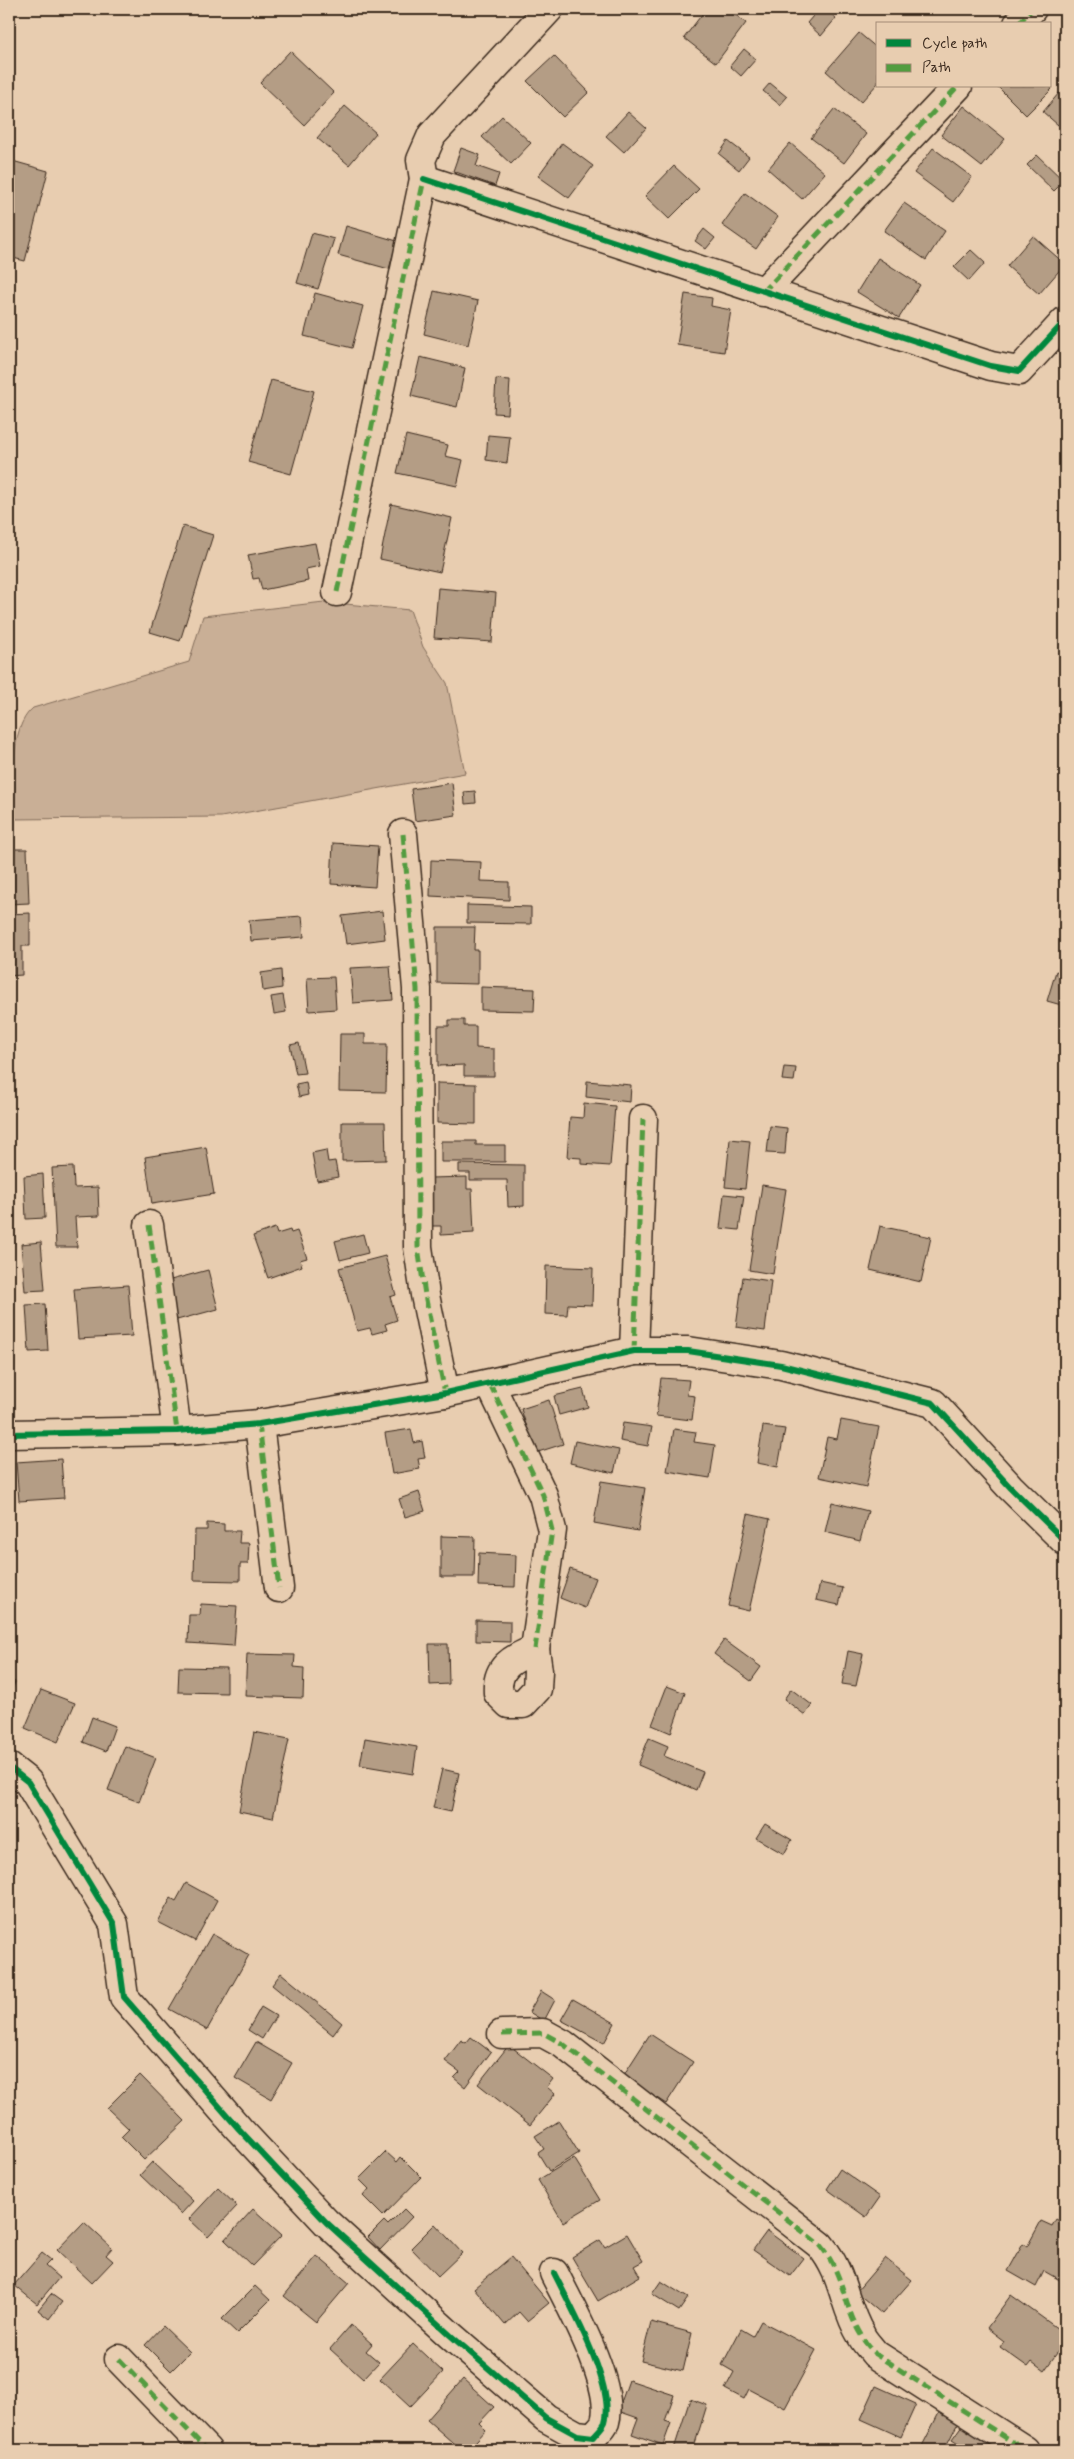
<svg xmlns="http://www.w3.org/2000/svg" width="1074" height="2459" font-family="Mynerve,sans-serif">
<rect width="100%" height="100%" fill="#e8cdb0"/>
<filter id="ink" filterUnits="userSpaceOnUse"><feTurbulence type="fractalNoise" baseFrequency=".02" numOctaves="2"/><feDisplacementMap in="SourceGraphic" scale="10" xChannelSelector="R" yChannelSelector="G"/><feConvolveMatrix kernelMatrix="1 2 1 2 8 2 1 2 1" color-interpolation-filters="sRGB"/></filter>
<g filter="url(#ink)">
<path fill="#c9af96" stroke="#826c5a" d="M324,602L410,610L423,647L447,683L465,773L221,817L13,819C14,788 8,728 33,708L189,662L203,616Z"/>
<g fill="#b49d85" stroke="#3b2a1e">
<path d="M706,9H728L746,23L716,63L684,38Z"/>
<path d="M819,9H826L836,18L821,36L807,23Z"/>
<path d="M9,14L14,15L9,36Z"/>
<path d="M859,33L878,49V83L861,102L826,71Z"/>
<path d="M744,49L756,59L741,76L730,66Z"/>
<path d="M290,51L334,93L304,125L260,83Z"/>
<path d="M554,56L589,92L563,117L527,81Z"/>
<path d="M770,83L787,97L780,105L763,91Z"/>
<path d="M997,86H1049L1052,89L1026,115Z"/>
<path d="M1059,93L1065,99V117L1058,125L1043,112Z"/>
<path d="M345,106L376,133L349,165L317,138Z"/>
<path d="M964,106L1005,139L982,167L941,135Z"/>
<path d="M834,109L866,134L844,163L811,138Z"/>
<path d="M628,112L646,128L624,152L606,136Z"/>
<path d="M502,116L531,143L511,164L482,137Z"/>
<path d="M728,141L749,157L739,170L719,154Z"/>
<path d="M562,143L593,166L569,198L538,176Z"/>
<path d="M790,143L825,173L802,199L768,169Z"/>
<path d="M461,148L480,155L476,166L499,174L495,186L453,171Z"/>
<path d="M933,148L972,177L953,202L914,173Z"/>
<path d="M1037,155L1064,181L1054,191L1027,165Z"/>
<path d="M9,160L48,171L25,261L9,257Z"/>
<path d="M674,166L699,189L669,219L645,196Z"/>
<path d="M745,193L778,217L756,249L722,225Z"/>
<path d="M904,203L945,231L926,260L884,231Z"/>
<path d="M346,226L397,241L389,269L338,255Z"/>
<path d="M704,229L715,238L706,249L695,241Z"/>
<path d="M312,233L334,239L318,289L297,283Z"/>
<path d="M1033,236L1065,264L1039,294L1007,266Z"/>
<path d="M971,250L985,263L969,281L954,267Z"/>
<path d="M878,258L920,285L899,318L857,292Z"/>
<path d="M434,291L478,301L468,345L424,334Z"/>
<path d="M315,293L363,306L352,348L304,336Z"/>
<path d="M685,294L712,298L711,306L731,310L724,352L677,345Z"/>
<path d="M420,357L465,368L457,407L411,396Z"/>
<path d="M496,379L510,380L508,414L494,413Z"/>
<path d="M271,380L314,391L291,474L248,462Z"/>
<path d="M406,435L448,445L445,456L463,460L457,486L397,473Z"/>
<path d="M488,435L510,437L507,463L486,460Z"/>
<path d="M391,504L452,518L440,572L380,559Z"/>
<path d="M183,526L213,535L180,641L150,632Z"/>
<path d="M315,543L320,566L306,569L308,581L262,590L259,578L253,579L248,555Z"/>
<path d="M438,588L496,593L492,642L434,638Z"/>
<path d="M9,630L14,631L12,648L9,647Z"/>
<path d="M452,783L456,815L415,821L411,789Z"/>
<path d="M475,791L476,803L465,804L464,792Z"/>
<path d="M333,843L378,846L375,887L331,884Z"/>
<path d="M9,849H27L29,903L9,904Z"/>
<path d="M431,860L481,862L480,881L509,882V900L430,896Z"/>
<path d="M467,905L531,907V924L467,923Z"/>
<path d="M382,911L385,939L346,944L342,916Z"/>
<path d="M30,913V946H22V975L9,976V914Z"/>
<path d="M302,916L304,937L251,941L249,920Z"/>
<path d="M437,927H475L474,950H478V984L437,983Z"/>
<path d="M390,966L393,1000L353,1003L350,968Z"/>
<path d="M281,970L282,988L263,991L261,973Z"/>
<path d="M1056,971L1065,974V1006L1047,1001Z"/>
<path d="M334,977L336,1009L309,1011L307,978Z"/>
<path d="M481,987L535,989L534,1011L481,1010Z"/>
<path d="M283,995L286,1012L274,1014L271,997Z"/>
<path d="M449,1020H464V1026H476V1048L494,1049V1076H464V1065L438,1066V1026H449Z"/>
<path d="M340,1034H365V1044H387L386,1092L339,1091Z"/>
<path d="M299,1043L305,1073L296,1074L290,1045Z"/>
<path d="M784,1067L796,1068L794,1081L782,1080Z"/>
<path d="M587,1081L631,1085L630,1102L586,1097Z"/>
<path d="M306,1082L308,1095L299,1097L296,1084Z"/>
<path d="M437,1083L476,1084V1124L437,1123Z"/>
<path d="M584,1103L615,1106L610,1166L581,1164V1158L567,1157L570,1117L583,1118Z"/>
<path d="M342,1122H385L386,1160L342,1161Z"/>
<path d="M770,1126L787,1128L785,1154L767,1153Z"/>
<path d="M730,1139L750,1141L745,1189L725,1187Z"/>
<path d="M441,1141H476V1145H505V1162H441Z"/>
<path d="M206,1147L214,1194L152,1204L145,1157Z"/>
<path d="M326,1150L328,1162L335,1161L338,1177L317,1181L312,1153Z"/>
<path d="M459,1164L524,1165V1206L508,1207L507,1180H470V1173H459Z"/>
<path d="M73,1167L74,1188L98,1187L99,1216L75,1217L77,1247H56L52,1168Z"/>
<path d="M43,1174L45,1218L26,1219L24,1176Z"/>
<path d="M467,1177V1189H472L474,1233L441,1235V1226H432L430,1178Z"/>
<path d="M762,1185L786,1189L773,1274L749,1270Z"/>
<path d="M724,1194L744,1196L739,1230L720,1228Z"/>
<path d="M880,1226L931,1237L921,1282L870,1270Z"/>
<path d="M275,1228L277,1234L290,1230L291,1233L297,1231L307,1258L300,1260L302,1266L268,1278L253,1236Z"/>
<path d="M363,1234L368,1253L340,1260L335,1241Z"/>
<path d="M41,1242L45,1290L25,1291L21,1244Z"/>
<path d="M385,1256L396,1295L390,1297L397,1320L385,1324L387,1330L372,1334L370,1328L357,1331L339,1268Z"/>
<path d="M546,1266L593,1268L592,1305L568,1304L567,1315L545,1314Z"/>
<path d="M208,1270L218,1309L177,1320L167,1281Z"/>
<path d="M743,1277L771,1281L765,1331L736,1327Z"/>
<path d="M128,1285L132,1336L78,1339L74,1289Z"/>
<path d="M45,1304L48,1351L29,1352L26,1305Z"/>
<path d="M661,1378L689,1380L687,1395L695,1396L692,1420L656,1416Z"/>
<path d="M583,1389L588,1407L559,1415L554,1396Z"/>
<path d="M549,1400L563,1444L535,1453L521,1409Z"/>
<path d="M841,1420L879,1427L866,1487L819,1477L827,1437L837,1439Z"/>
<path d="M623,1423L652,1427L648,1446L620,1441Z"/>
<path d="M763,1426L785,1429L778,1467L757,1463Z"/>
<path d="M411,1429L414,1443L422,1441L425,1458L418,1459L420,1469L392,1474L385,1433Z"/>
<path d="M674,1429L696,1432L694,1442L715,1445L710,1478L667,1471Z"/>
<path d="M575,1441L619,1450L614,1473L570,1463Z"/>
<path d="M61,1459L64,1498L19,1501L16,1462Z"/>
<path d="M601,1481L645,1488L638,1531L594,1523Z"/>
<path d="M419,1492L425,1511L405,1517L399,1499Z"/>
<path d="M832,1502L868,1511L860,1541L825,1532Z"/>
<path d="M748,1514L770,1519L749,1611L728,1606Z"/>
<path d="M207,1523L224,1524V1531H240L239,1543H249L248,1564H240V1581L194,1580L195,1530H207Z"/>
<path d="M441,1536L475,1537L474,1577H441Z"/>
<path d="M479,1553L516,1555L515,1587L478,1586Z"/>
<path d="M570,1569L596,1578L585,1608L560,1598Z"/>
<path d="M820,1583L843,1588L839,1605L816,1600Z"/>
<path d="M201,1604L237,1606L234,1646L188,1643L189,1615H200Z"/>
<path d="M476,1620L510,1621V1642L476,1641Z"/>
<path d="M724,1640L761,1667L751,1681L714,1654Z"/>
<path d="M429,1644H448L449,1684L430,1685Z"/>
<path d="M848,1651L863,1654L856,1686L842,1684Z"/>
<path d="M247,1654L295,1655L294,1667L304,1668L303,1698L245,1696Z"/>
<path d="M179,1667L227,1668V1693L178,1692Z"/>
<path d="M9,1679L15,1682L10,1696L9,1695Z"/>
<path d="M667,1686L685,1693L671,1733L652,1725Z"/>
<path d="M791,1689L812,1705L805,1715L784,1699Z"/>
<path d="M41,1690L75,1703L58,1742L25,1728Z"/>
<path d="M92,1717L115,1726L106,1751L83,1742Z"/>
<path d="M254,1732L289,1739L273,1818L239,1811Z"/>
<path d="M365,1738L417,1747L413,1774L360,1765Z"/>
<path d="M649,1738L668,1746L664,1756L703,1772L696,1790L638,1765Z"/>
<path d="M125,1746L156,1758L139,1802L108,1790Z"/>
<path d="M442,1769L459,1773L451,1812L433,1808Z"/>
<path d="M765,1824L792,1840L784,1854L756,1838Z"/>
<path d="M186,1883L217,1900L195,1941L158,1922L171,1898L176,1901Z"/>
<path d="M212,1934L249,1955L207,2030L169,2009Z"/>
<path d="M281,1973L342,2023L333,2035L272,1985Z"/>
<path d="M541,1991L555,2000L544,2021L529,2012Z"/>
<path d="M573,1999L615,2023L604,2043L561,2020Z"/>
<path d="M261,2007L276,2016L262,2039L248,2030Z"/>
<path d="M650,2034L693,2062L666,2104L623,2076Z"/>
<path d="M471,2037L491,2052L465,2087L454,2078L460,2072L445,2061L461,2040L466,2043Z"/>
<path d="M256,2042L292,2063L271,2099L235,2078Z"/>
<path d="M509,2045L553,2079L547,2087L555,2094L530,2125L478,2084Z"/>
<path d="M140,2075L185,2121L144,2160L121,2137L129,2129L107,2108Z"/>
<path d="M559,2121L579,2153L549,2171L538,2153L544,2149L535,2136Z"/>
<path d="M386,2152L397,2162L401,2157L421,2177L383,2216L363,2196L369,2189L359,2179Z"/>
<path d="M574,2158L600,2200L563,2222L538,2180Z"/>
<path d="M152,2162L193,2201L181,2214L140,2175Z"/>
<path d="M840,2169L880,2197L866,2217L827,2189Z"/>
<path d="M218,2188L237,2206L208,2237L189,2219Z"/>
<path d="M253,2209L282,2235L252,2266L225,2240Z"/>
<path d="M404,2209L412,2217L380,2250L368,2237L384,2221L388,2225Z"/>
<path d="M1056,2219L1065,2224V2283L1044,2271L1036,2287L1008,2271L1023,2244L1027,2247L1041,2221L1052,2226Z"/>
<path d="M84,2222L112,2248L106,2255L113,2261L92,2283L57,2250Z"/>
<path d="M435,2224L462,2253L438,2276L411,2248Z"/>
<path d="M767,2231L804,2258L790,2276L753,2250Z"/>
<path d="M627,2234L643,2261L634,2266L640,2276L598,2301L572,2257L600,2240L605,2247Z"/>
<path d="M42,2253L51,2260L45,2266L59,2278L37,2304L14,2285Z"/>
<path d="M317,2256L349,2283L316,2322L284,2296Z"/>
<path d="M511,2257L549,2303L527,2321L519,2312L505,2325L474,2288Z"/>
<path d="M885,2258L912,2280L882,2314L856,2292Z"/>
<path d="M661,2281L688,2298L679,2311L652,2294Z"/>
<path d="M255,2286L270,2300L237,2333L222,2319Z"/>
<path d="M51,2294L62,2302L49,2319L38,2310Z"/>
<path d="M1011,2295L1065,2334V2342L1044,2371L1032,2362L1028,2367L1000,2347L1004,2341L987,2328Z"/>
<path d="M761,2321L816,2350L785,2408L749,2389L744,2399L725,2389L734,2372L722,2365L741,2329L753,2336Z"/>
<path d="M651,2322L692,2333L683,2371L641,2361Z"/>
<path d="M351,2325L372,2344L366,2351L379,2362L363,2379L330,2349Z"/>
<path d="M163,2326L190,2352L171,2371L145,2345Z"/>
<path d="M413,2344L443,2372L410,2407L380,2379Z"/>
<path d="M463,2379L494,2407L479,2423L486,2430L468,2450H461L427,2420Z"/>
<path d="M629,2380L674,2395L665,2421L671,2423L663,2445L632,2434L638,2418L618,2411Z"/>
<path d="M876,2386L916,2404L901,2437L861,2419Z"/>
<path d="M690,2399L707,2405L693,2450H678L674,2449Z"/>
<path d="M941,2409L960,2419L944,2450H920Z"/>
<path d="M965,2421L1006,2450H969L952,2439Z"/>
</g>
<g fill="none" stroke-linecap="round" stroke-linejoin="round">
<g stroke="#3b2a1e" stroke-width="31">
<g id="minor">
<path d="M1018,24L1032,9"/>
<path d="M424,179L991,366L1019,371L1065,321"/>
<path d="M763,292L958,86"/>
<path d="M337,592L424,179L421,160L432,135L549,9"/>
<path d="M403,834L417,989L418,1247L425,1295L445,1393"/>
<path d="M149,1225L177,1431"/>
<path d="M634,1351L643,1119"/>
<path d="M490,1384L543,1495L552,1530L535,1649"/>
<path d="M259,1424L279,1588"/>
<path d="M9,1434L177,1431L259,1424L445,1393L634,1351H688L781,1365L933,1403L1010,1487L1065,1541"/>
<path d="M535,1649L538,1671L537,1689L523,1704H509L498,1693C496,1666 513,1659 535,1649Z"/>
<path d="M9,1767L28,1782L114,1924L124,1997L239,2129L326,2222L450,2335L546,2418L577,2435L593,2437C596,2433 603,2427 605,2422C616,2387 570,2305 554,2273"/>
<path d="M502,2034L543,2033L563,2044L820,2245C845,2275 843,2306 861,2335C864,2342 871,2348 875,2354L1025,2450"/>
<path d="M119,2359L207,2450"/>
</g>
</g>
<use href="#minor" stroke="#e8cdb0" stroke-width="28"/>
<g stroke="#529c3f" stroke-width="5" stroke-dasharray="10 5" stroke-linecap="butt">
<path d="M1018,24L1032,9"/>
<path d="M763,292L958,86"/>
<path d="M337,592L424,179"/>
<path d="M403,834L417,989L418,1247L425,1295L445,1393"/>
<path d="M149,1225L177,1431"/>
<path d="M634,1351L643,1119"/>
<path d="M490,1384L543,1495L552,1530L535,1649"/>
<path d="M259,1424L279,1588"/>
<path d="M502,2034L543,2033L563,2044L820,2245C845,2275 843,2306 861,2335C864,2342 871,2348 875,2354L1025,2450"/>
<path d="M119,2359L207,2450"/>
</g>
<g stroke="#e8cdb0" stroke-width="9">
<g id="cycleway">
<path d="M424,179L991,366L1019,371L1065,321"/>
<path d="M9,1434L177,1431L259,1424L445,1393L634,1351H688L781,1365L933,1403L1010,1487L1065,1541"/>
<path d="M9,1767L28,1782L114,1924L124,1997L239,2129L326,2222L450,2335L546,2418L577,2435L593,2437C596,2433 603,2427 605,2422C616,2387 570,2305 554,2273"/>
</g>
</g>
<use href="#cycleway" stroke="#00873e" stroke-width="6"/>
</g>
</g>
<rect width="1074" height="2459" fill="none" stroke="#e8cdb0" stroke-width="30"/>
<rect x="15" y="15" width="1044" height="2429" fill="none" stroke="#3b2a1e" stroke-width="2" filter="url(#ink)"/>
<rect x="876" y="22" width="175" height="65" fill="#e8cdb0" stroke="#a38c76"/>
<rect x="886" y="39" width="25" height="8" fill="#00873e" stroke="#a38c76"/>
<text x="922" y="48" font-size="15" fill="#3b2a1e">Cycle path</text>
<rect x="886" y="64" width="25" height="8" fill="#529c3f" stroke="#a38c76"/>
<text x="922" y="72" font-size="15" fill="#3b2a1e">Path</text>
</svg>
